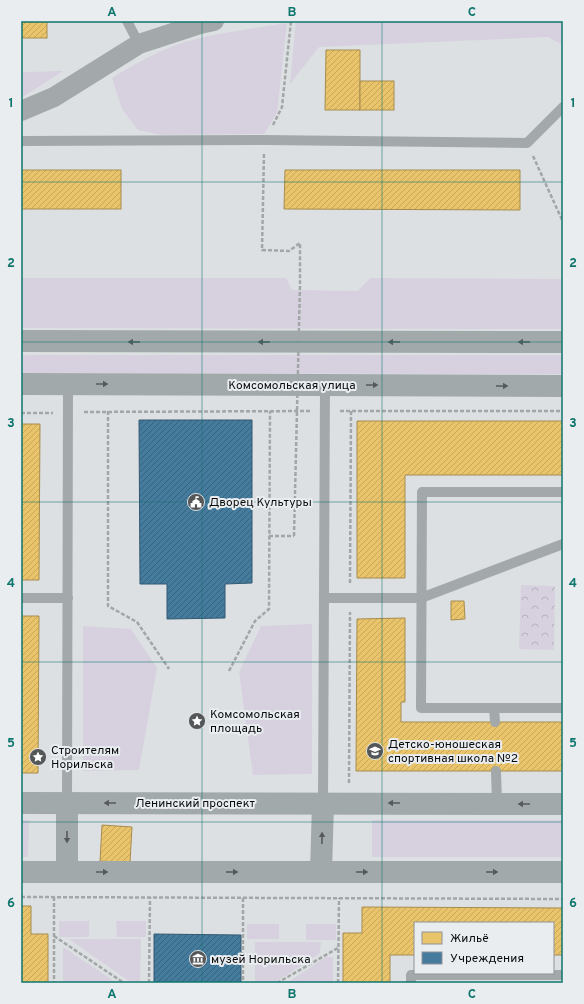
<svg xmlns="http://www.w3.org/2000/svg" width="584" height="1004" font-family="Overpass,sans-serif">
<defs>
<pattern id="park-crowns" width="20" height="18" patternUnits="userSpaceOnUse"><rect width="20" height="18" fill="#d6d0df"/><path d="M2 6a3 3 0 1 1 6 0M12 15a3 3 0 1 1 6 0" fill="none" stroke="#b6b1be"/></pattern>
<pattern id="homes-hatch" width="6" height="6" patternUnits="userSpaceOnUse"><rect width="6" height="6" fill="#e9c46a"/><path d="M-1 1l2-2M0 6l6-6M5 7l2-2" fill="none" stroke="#c6a75b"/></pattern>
<pattern id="public-hatch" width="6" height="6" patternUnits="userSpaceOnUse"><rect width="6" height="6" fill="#457b9d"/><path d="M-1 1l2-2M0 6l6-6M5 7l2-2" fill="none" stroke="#38637e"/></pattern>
</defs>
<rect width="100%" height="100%" fill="#dde0e2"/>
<g fill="#d6d0df">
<path d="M296,21H563V45L548,37L319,47L290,84Z"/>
<path d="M287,23L277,113L264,134L161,135L138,130L122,109L112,78C128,68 144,59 161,51C200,34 245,30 287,23Z"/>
<path d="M63,71L21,98V72Z"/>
<path d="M21,278H286L292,290L358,291L370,278L563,279V329L21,328Z"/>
<path d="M21,355H563V374L21,373Z"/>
<path d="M312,624V774L253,775L239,672L261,626Z"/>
<path d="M83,626L131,629L157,668L139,770L83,771Z"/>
<path d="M21,820H29L28,857H21Z"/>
<rect x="372" y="820" width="191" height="37"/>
<rect x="59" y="921" width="30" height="16"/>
<path d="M116,921H146V937H117Z"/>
<rect x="247" y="924" width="32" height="15"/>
<rect x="306" y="924" width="30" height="16"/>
<path d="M69,939H141L140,981H129Z"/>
<path d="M255,942H321L320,953L274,983H255Z"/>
<path d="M63,947L117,983H63Z"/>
<path d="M326,957H333V983H287Z"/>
</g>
<path fill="url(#park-crowns)" d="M521,585L555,586L554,650L519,649Z"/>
<g fill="url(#homes-hatch)" stroke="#a68c4e">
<rect x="21" y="21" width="26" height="17"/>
<path d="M326,50H360V110H325Z"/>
<rect x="360" y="81" width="34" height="29"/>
<rect x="21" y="170" width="100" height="39"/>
<path d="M285,170H520V210L284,209Z"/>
<path d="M357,421H563V475H405V578H357Z"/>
<path d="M21,424H40L39,580H21Z"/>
<path d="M451,601H464L465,619L451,620Z"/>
<path d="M21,616H39L38,773H21Z"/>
<path d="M405,618V702H401V722H563V771H356L357,619Z"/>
<path d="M102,825L132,827L130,863L100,861Z"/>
<path d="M21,906H31V934H48V983H21Z"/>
<path d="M362,907L563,908V955H553V923H415V955H390V983H343V933H362Z"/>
</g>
<g fill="url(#public-hatch)" stroke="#335972">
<path d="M139,420H252V583L225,584V618L167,619V584H140Z"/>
<path d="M154,934L241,935V983H154Z"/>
</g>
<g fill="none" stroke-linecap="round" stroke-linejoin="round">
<g stroke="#a2a6a7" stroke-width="2.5" stroke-dasharray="4 2" stroke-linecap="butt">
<path d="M273,125L282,107L291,21"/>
<path d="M264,154L262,250L289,251L300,243V284"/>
<path d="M533,156L563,222"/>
<path d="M108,411V606L137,622L169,669"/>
<path d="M340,411H563"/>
<path d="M84,412L311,411"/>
<path d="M21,413H53"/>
<path d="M269,536H294"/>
<path d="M350,583L351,411"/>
<path d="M229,671L255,621L269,609L270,411"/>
<path d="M349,783L350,612"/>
<path d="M21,897L563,899"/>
<path d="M54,897V983"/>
<path d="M243,898V983"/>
<path d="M54,936L124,983"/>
<path d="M149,983L150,897"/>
<path d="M277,983L338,948"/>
<path d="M338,983L339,898"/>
</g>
<g stroke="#a3a9ab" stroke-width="10">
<path d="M127,21L139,44"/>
<path d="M21,141L264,140L527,143L563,107"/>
<path d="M563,492H422L421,708H563"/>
<path d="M21,598H68"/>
<path d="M324,598H421L563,544"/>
<path d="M494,708L495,722"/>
<path d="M496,771L497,803"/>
<path d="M67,803L68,384"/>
<path d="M323,803L325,385"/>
<path d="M411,983V975H563"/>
</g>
<path stroke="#a3a9ab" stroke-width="20" d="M21,111L54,97L139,44L200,24L214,21"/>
<g stroke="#a2a9ab" stroke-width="22">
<path d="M21,341L563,342"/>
<path d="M21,384L563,386"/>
<path d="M21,803L563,804"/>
<path d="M21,872H563"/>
<path d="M67,872V803"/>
<path d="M321,872L323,803"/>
</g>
<path stroke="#a2a6a7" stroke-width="2.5" stroke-dasharray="4 2" stroke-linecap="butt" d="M294,536L300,284"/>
</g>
<defs><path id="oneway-solid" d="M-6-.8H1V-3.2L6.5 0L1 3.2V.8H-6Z"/></defs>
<g fill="#565a5c">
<use href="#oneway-solid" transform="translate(134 342) rotate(-180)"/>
<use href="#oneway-solid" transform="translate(264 342) rotate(-180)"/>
<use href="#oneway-solid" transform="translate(394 342) rotate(-180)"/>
<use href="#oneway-solid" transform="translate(524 342) rotate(-180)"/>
<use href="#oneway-solid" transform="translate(102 384)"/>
<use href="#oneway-solid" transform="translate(372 385)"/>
<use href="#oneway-solid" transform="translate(502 386)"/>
<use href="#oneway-solid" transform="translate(110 803) rotate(-180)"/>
<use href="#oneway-solid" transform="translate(394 803) rotate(-180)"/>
<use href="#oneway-solid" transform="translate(524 804) rotate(-180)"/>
<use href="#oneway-solid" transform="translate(67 837) rotate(90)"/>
<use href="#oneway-solid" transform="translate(322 838) rotate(-89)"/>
<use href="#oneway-solid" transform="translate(102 872)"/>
<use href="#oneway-solid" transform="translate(232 872)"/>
<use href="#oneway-solid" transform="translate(362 872)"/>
<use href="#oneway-solid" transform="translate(492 872)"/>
</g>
<path fill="none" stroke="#0f766e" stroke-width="1" stroke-opacity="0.55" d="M202,21V983M382,21V983M21,182H563M21,342H563M21,502H563M21,662H563M21,822H563"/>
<defs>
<g id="civic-disc" transform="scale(0.9)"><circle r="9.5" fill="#545657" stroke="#e9edf0"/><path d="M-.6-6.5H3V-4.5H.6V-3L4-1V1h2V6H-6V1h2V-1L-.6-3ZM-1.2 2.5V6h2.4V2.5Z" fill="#fff"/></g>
<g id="sight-disc" transform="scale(0.9)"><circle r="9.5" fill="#545657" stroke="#e9edf0"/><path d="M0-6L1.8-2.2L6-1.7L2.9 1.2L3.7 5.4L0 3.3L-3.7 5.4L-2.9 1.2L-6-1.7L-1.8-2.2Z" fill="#fff"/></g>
<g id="school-disc" transform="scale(0.9)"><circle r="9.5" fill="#545657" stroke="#e9edf0"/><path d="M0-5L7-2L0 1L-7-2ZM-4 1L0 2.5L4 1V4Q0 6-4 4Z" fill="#fff"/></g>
<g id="museum-disc" transform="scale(0.9)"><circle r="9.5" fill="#545657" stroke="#e9edf0"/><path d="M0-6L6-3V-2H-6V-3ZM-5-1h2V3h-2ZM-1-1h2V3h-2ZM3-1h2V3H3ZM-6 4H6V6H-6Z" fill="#fff"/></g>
</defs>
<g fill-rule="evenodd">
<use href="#civic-disc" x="196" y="502"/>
<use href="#sight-disc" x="197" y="721"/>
<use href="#school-disc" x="375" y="751"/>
<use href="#sight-disc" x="38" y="757"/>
<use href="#museum-disc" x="198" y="959"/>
</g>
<g text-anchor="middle" stroke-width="4" stroke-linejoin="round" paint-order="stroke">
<g font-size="12" fill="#0a0b0c" stroke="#e9edf0">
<text x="292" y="389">Комсомольская улица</text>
<text x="195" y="807">Ленинский проспект</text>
</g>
<g font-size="12" fill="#0a0b0c" stroke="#e9edf0" text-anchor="start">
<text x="209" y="506">Дворец Культуры</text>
<text x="210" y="718">Комсомольская<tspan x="210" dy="14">площадь</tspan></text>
<text x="388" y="748">Детско-юношеская<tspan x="388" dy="14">спортивная школа №2</tspan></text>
<text x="51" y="754">Строителям<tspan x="51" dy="14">Норильска</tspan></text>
<text x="211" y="963">музей Норильска</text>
</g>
</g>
<rect width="584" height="1004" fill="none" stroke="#e9edf0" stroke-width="44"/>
<rect x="414" y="922" width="140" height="52" fill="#e9edf0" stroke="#909395"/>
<rect x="422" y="932" width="20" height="12" fill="#e9c46a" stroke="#909395"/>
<text x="450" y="942" font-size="12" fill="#0a0b0c">Жильё</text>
<rect x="422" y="952" width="20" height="12" fill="#457b9d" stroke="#909395"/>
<text x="450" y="962" font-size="12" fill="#0a0b0c">Учреждения</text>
<rect x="22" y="22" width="540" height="960" fill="none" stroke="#0f766e" stroke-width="1.5"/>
<g font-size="13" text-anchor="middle" font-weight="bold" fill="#0f766e">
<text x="112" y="16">A</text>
<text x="292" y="16">B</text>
<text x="472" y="16">C</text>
<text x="11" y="107">1</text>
<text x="573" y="107">1</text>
<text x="11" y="267">2</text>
<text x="573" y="267">2</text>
<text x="11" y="427">3</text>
<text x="573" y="427">3</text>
<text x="11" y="587">4</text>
<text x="573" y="587">4</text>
<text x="11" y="747">5</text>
<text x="573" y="747">5</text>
<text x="11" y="907">6</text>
<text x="573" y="907">6</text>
<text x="112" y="998">A</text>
<text x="292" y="998">B</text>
<text x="472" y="998">C</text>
</g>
</svg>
